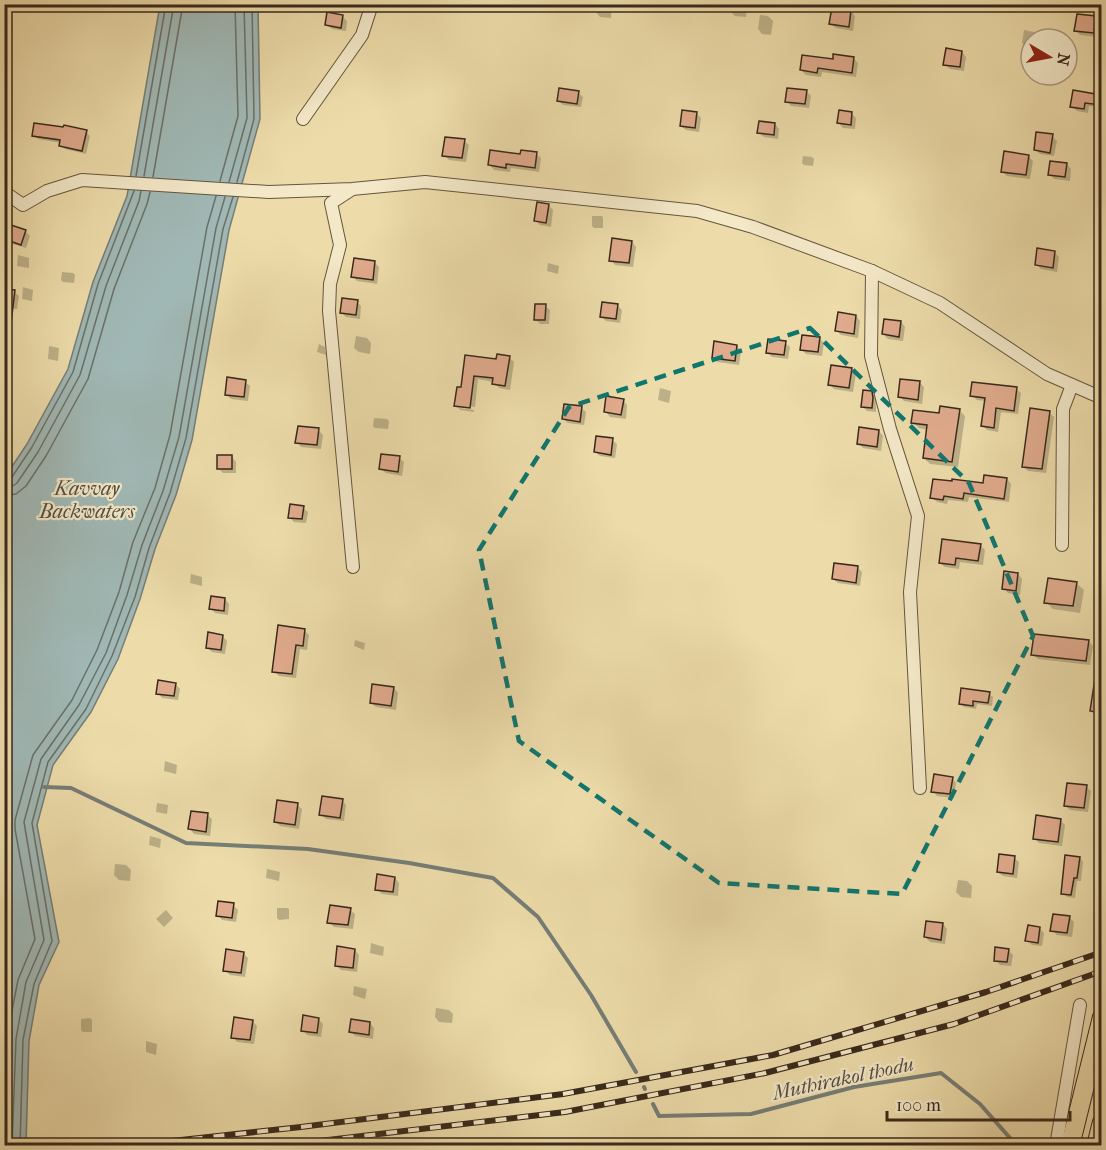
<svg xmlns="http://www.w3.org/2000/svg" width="1106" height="1150" font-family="'IM FELL French Canon',serif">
<rect width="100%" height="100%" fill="#eddcaa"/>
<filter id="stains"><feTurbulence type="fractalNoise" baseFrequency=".00333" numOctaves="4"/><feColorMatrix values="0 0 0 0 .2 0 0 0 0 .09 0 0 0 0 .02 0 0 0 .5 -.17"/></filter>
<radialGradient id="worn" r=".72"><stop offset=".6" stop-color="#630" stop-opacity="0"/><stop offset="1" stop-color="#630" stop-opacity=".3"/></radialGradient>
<path fill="#a0b8b5" stroke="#767e77" stroke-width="1.5" d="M160,5H258L260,119L229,230L192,440L176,495L155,549L140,599L118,659L91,712L53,765L37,825L59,942L39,985L29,1041L26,1145L5,1146V477L27,444L68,369L93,282L127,196Z"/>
<g fill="#0003">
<path d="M596,4H612L611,18L600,17L596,12Z"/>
<path d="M731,4H747L746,17L735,16L730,11Z"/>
<path d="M834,4H850V10L855,16L853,31L836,28L831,24Z"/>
<path d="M760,15L768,16L773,21L771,35L762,34L758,29Z"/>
<path d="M342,16L347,21L346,31L332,29L327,25Z"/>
<path d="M1096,18L1100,22L1098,37L1080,35L1076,30Z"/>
<path d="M1024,30L1034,32L1038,36V39H1031V48L1027,47L1022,43Z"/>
<path d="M962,52L966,57L964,71L950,69L945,64Z"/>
<path d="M854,59L858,63L856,77L822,72L821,77L806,75L801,70Z"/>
<path d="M1037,75H1054L1053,83L1042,82Z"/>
<path d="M807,92L811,96L809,108L791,106L787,101Z"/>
<path d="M1074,92L1101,96L1102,93V108L1089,106L1088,113L1077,111L1072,106Z"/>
<path d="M578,93L583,97L581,107L563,105L558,100Z"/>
<path d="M696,113L701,118L699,132L686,130L681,126Z"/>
<path d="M852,114L856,118L855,129L843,128L839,123Z"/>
<path d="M775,124L779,129L778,139L764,137L759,133Z"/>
<path d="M86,132L90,136L86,154L65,149L61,145V143L38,139L34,135Z"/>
<path d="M1052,136L1057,141L1054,156L1040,154L1035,150Z"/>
<path d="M464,141L469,145L466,162L449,160L444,155Z"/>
<path d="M536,154L541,158L539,172L511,168L510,172L494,170L490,165Z"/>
<path d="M803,156L812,157L814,159L813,166L804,165L802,163Z"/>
<path d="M1028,156L1033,161L1030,179L1007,176L1002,171Z"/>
<path d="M1067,164L1071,169L1070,181L1054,179L1050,174Z"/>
<path d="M548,205L553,210L551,227L540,225L536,221Z"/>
<path d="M592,216H602L603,218V228H594L592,226Z"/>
<path d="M25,231L30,236L26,248L10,243L5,239Z"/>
<path d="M632,242L636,247L633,267L615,265L611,260Z"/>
<path d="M1054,252L1059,257L1057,272L1041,269L1037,265Z"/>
<path d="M18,255L29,258V268L17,266Z"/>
<path d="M375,263L379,267L377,284L357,281L353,276Z"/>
<path d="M548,263L559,266L558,274L547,271Z"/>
<path d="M62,272L73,273L75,275L74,283L63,282L61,280Z"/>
<path d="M23,287L33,290L32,301L22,299Z"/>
<path d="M14,292L19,296L17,309L4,308Z"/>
<path d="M357,302L361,306L360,319L346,317L341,312Z"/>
<path d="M617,305L622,310L620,323L606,321L601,316Z"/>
<path d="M545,306L550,310L549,324H540L535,319Z"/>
<path d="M856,316L860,321L858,338L841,335L837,331Z"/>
<path d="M901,322L905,327L903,341L888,339L883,334Z"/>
<path d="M356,336L367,338L371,343L370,354L359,352L354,348Z"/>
<path d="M820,339L824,343L822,356L806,354L802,350Z"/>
<path d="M785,343L790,347L788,359L772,357L767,352Z"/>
<path d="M319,344L325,347L326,355L317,352Z"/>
<path d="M49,346L59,348L58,361L48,359Z"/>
<path d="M737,346L741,351L739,365L718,362L713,358Z"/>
<path d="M466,357L497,361L509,357L514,362L510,390L499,388L494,382L478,379L475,407L459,405V408L474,410V412L460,410L456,405L462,389Z"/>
<path d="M851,370L856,374L853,392L834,389L830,384Z"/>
<path d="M245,382L250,386L248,401L231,399L226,394Z"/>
<path d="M920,383L924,387L922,404L904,401L899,396Z"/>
<path d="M660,388L671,391L669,403L658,400Z"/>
<path d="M1016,389L1021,393L1018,414L1001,412L998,432L987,430L983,426L986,401L977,400L972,395Z"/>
<path d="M871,392L876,397V412L867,411L862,406Z"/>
<path d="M623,400L627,405L626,419L610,417L606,412Z"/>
<path d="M581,408L586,412L584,425L568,423L563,419Z"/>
<path d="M959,410L965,416L958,467L930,464L924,458L928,430L919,428L913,422Z"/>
<path d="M1049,413L1054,417L1046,473L1028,471L1023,466Z"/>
<path d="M374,418L387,419L389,421L388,429L375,428L373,426Z"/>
<path d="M318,430L323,435L321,449L301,447L297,442Z"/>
<path d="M879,431L883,436L881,451L863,448L858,443Z"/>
<path d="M612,440L617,444L615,458L600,456L595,452Z"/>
<path d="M232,457L236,462V473H223L218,468Z"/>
<path d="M399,458L404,462L402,476L386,473L381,469Z"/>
<path d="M1007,479L1011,484L1009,502L969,497L968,502L948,500L947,504L937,502L932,497Z"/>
<path d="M303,508L308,512L306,523L294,522L289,517Z"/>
<path d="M980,545L985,550L983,565L960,562L959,569L945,567L940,563Z"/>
<path d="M857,567L862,572L860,586L838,583L833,579Z"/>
<path d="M191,574L202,577V586L190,583Z"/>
<path d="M1018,574L1022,579L1020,595L1008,593L1004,588Z"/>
<path d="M1076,583L1084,590L1080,613L1053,609L1046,602Z"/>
<path d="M225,599L229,604L228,615L215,613L211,608Z"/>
<path d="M304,630L309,635L307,650L300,649L296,678L279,676L274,671Z"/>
<path d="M222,636L227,641L225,654L212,652L207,647Z"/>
<path d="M355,640L365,643L364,650L354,646Z"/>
<path d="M1088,641L1093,646L1090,665L1038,659L1033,655Z"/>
<path d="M175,684L180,689L178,700L162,698L158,693Z"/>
<path d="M1095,687L1102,688V717L1097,716L1092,711Z"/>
<path d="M394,688L398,693L396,710L376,707L371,703Z"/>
<path d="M989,694L993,697L992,706L977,704L976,709L964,707L960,703Z"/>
<path d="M1100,758H1102V784L1097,779Z"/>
<path d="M165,761L177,765L176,774L164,771Z"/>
<path d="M952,778L956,783L954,798L937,796L933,791Z"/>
<path d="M1086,787L1091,791L1088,812L1070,810L1065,805Z"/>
<path d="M342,800L346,805L344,821L326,819L321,814Z"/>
<path d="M157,803L168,805L167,814L156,812Z"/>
<path d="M297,805L302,809L299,829L280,826L275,821Z"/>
<path d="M207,815L212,819L210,836L194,834L190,829Z"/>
<path d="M1060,820L1065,825L1062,846L1039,843L1035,838Z"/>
<path d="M150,836L161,839L160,848L149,845Z"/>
<path d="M1014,858L1019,862L1017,878L1003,876L998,872Z"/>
<path d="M1080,858L1083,862L1081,881H1077L1075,898L1067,897L1063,893Z"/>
<path d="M115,864L126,865L131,870L130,881L119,880L114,875Z"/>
<path d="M267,869L280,872L279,881L266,878Z"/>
<path d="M395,878L399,883L398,896L382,894L377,889Z"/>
<path d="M958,880L967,881L972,886L971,898L961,897L956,892Z"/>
<path d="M233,905L238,910L236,922L222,920L218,915Z"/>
<path d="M277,908H287L289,909V919L279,920L277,918Z"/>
<path d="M166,910L173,918L164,927L156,919Z"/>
<path d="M350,910L355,914L353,929L334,927L329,922Z"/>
<path d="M1069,917L1074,922L1072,937L1057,935L1052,930Z"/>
<path d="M943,924L947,929L945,944L930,942L925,937Z"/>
<path d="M1039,928L1044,933L1042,946L1032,945L1027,940Z"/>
<path d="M371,943L384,947L383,956L370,953Z"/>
<path d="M355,950L359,955L357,972L341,970L336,965Z"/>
<path d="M1008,950L1013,955L1011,966L1000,965L995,960Z"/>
<path d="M243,953L248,958L245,977L230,975L225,970Z"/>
<path d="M354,986L367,989L365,999L353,995Z"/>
<path d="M436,1008L449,1010L453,1014L452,1023L439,1022L435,1017Z"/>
<path d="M90,1018L92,1020V1032H83L81,1030V1019Z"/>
<path d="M318,1019L323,1024L321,1037L307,1035L303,1030Z"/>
<path d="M252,1021L257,1026L254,1044L237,1042L233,1037Z"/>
<path d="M370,1023L374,1028L373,1039L355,1036L351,1032Z"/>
<path d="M146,1041L157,1044L156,1055L146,1052Z"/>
</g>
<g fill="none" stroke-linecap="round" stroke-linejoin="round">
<g stroke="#6c7068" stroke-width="1.5">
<path d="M136,176L166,4"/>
<path d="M144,176L174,4"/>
<path d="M153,177L183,4"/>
<path d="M220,181L238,116L235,4"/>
<path d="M229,182L247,118L244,4"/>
<path d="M237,182L254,119L252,4"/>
<path d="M4,480L12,477L32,447L73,372L98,284L134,191"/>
<path d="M4,487H11L17,483L38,452L80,375L106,286L139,201L141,191"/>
<path d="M4,496L16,494L26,486L46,456L88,379L114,289L147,204L150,192"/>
<path d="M4,1115L7,1036L18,980L35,939L15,829V820L33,755L72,700L97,650L119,592L133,542L155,488L170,435L207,227L216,196"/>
<path d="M12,1146L16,1039L26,982L44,940L24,822L41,759L79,705L106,653L127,595L142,545L163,491L179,437L216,228L225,197"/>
<path d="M20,1146L23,1040L34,984L52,941L32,823L48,762L86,709L112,656L135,597L149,548L170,493L186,438L223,229L233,197"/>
</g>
<g stroke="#767e77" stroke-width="4">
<path d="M44,787L71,788L186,843L308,849L409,863L493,878L538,917L591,995L636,1072"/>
<path d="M644,1087L645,1089"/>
<path d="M653,1104L659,1116L751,1114L854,1087L941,1073L980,1104L1017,1146"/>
</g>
</g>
<g fill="#e0ab8d" stroke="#38281b" stroke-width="1.5">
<path d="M832,7L851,10L849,27L829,24Z"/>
<path d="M327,12L343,15L341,28L325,25Z"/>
<path d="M1077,14L1096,16L1094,33L1074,31Z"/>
<path d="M946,48L962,51L960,67L943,65Z"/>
<path d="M833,54L854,57L852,73L818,68L817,73L800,70L802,55L833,59Z"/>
<path d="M559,88L579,91L577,104L557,101Z"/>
<path d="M787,88L807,90L805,104L785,102Z"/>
<path d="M1073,90L1101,95V105L1085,103L1084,109L1070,107Z"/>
<path d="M682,110L697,112L695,128L680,126Z"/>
<path d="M839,110L852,112L851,125L837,123Z"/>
<path d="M759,121L775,123L774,135L757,133Z"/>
<path d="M34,123L63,127L64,125L87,130L82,151L59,146L60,140L32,136Z"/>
<path d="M1036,132L1053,134L1050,153L1034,150Z"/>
<path d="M445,137L465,139L462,158L442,156Z"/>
<path d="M490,150L520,154L521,150L537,152L535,168L506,164V168L488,165Z"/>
<path d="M1004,151L1029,155L1026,175L1001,172Z"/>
<path d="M1050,161L1067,163L1065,177L1048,175Z"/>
<path d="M537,202L549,204L546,223L534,221Z"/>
<path d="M8,224L26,230L21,245L4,239Z"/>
<path d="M612,238L632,241L629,263L609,261Z"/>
<path d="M1037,248L1055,251L1053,268L1035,265Z"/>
<path d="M354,258L375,261L373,280L351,277Z"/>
<path d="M4,289L15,290L11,323L4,322Z"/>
<path d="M342,298L358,300L356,315L340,313Z"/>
<path d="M602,302L618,304L616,319L600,317Z"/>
<path d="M535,304H546L545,320H534Z"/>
<path d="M838,312L856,315L854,334L835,331Z"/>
<path d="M884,319L901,321L899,337L882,334Z"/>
<path d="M802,335L820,337L818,352L800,350Z"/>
<path d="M768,339L786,341L784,355L766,353Z"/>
<path d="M714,341L737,345L735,361L712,358Z"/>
<path d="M497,354L510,356L505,386L492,384L493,378L474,376L470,408L454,406L457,387H461L465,355L496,359Z"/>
<path d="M831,365L852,368L849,388L828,385Z"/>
<path d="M227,377L246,380L244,397L225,395Z"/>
<path d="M900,379L920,381L918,400L898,397Z"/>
<path d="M972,382L1017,387L1014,411L996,408L994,428L981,426L985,398L970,396Z"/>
<path d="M863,390L872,391L873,398L872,408L861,407Z"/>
<path d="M606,396L624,399L621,415L604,412Z"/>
<path d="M564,404L582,406L580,422L562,419Z"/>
<path d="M940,406L960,409L952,462L923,458L927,425L911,423L913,410L939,413Z"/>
<path d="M1030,408L1050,411L1042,469L1022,467Z"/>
<path d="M298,426L319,428L317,445L295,443Z"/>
<path d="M859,427L879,430L877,447L857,444Z"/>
<path d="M596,436L613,438L611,455L594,452Z"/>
<path d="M381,454L400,456L398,472L379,469Z"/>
<rect x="217" y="455" width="15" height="14"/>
<path d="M984,475L1007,478L1004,499L964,493L963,499L944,496L943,500L930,498L933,479L952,481V479L983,483Z"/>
<path d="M290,504L304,506L302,519L288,518Z"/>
<path d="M942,539L981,544L978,561L956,558L955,565L939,563Z"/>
<path d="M834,563L858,566L856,583L832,579Z"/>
<path d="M1004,571L1018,573L1016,591L1002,589Z"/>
<path d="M1048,578L1077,582L1073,606L1044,603Z"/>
<path d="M211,596L225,598L224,611L209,609Z"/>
<path d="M278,625L305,629L303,646L296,645L292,674L272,672Z"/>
<path d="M208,632L223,635L221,650L206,648Z"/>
<path d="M1034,634L1089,640L1086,661L1031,655Z"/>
<path d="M1096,672H1101V713L1090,711Z"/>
<path d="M158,680L176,683L174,696L156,694Z"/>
<path d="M372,684L394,687L391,706L370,703Z"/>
<path d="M961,688L990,692L988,703L973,701V706L959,704Z"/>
<path d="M934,774L953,777L950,794L931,792Z"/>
<path d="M1067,783L1087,785L1084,808L1064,806Z"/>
<path d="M322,796L343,799L340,818L319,815Z"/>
<path d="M277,800L298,803L295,825L274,822Z"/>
<path d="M191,811L208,813L206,832L188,829Z"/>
<path d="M1036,815L1061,819L1058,842L1033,839Z"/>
<path d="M999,854L1015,856L1013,874L997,872Z"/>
<path d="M1065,855L1080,857L1077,878H1074L1071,895L1061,894Z"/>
<path d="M377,874L395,877L393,892L375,890Z"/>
<path d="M218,901L234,903L232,918L216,916Z"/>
<path d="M330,905L351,908L348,925L327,923Z"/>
<path d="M1053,914L1070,916L1067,933L1050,931Z"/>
<path d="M926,921L943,923L941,940L924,937Z"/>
<path d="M1028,925L1040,927L1038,943L1025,941Z"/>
<path d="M337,946L355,949L353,968L335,966Z"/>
<path d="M995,947L1009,949L1007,962L994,961Z"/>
<path d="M226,949L244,952L241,973L223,971Z"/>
<path d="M303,1015L319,1018L317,1033L301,1031Z"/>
<path d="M234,1017L253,1020L250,1040L231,1038Z"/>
<path d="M351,1019L370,1022L369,1035L349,1032Z"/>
</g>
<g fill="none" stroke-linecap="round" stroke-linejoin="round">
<g stroke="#65553f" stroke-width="14">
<g id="minor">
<path d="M303,119L362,35L372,4"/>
<path d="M351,190L331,203L340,245L330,284L329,311L353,567"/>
<path d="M4,192L23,205L47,191L82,180L269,192L352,189L425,182L697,211L753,227L872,271L940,303L1047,374L1102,398"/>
<path d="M872,271L871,356L890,429L918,516L910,592L920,788"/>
<path d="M1062,545L1063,409L1072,385"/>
<path d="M1056,1146L1080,1005"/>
</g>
</g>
<g stroke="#38281b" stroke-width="20">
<g id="highway">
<path d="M1070,1146L1102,1017"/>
<path d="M1096,1146L1102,1122"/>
</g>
</g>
<use href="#minor" stroke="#f3e8c8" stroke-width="12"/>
<use href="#highway" stroke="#eddcaa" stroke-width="18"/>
<g stroke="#38281b" stroke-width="6">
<g id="rail">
<path d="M126,1146L301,1127L563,1094L773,1055L986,992L1102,952"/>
<path d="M277,1146L565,1112L765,1073L954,1024L1102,971"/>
</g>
</g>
<use href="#rail" stroke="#f3e8c8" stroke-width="4" stroke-dasharray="11" stroke-linecap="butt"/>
</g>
<path fill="none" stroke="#0f766e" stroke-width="4.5" stroke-dasharray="12 8" stroke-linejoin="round" d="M810,328L969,483L1033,636L902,894L719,883L519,741L479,550L569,407Z"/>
<g text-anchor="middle" stroke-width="4.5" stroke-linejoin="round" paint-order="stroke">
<g font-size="20" font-style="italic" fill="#524c42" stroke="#f3e8c8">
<text x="87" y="495">Kavvay<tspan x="87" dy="23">Backwaters</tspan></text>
<text transform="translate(843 1078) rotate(-12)" y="7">Muthirakol thodu</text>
</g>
</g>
<rect width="1106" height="1150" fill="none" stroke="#eddcaa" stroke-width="24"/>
<rect x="6" y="6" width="1094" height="1138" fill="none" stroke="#38281b" stroke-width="3"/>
<rect x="12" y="12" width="1082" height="1126" fill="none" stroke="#38281b" stroke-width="1.5"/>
<g transform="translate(1049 57) rotate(100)"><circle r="28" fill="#f3e8c8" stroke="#a89b83" stroke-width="1.5"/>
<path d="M0-4.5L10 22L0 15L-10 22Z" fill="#8f2418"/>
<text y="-9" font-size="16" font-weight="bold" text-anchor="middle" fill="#38281b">N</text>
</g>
<path d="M887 1111v9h183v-9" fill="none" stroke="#38281b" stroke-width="3"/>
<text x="896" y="1111" font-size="18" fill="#38281b" stroke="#f3e8c8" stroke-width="4.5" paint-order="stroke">100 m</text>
<rect width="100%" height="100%" filter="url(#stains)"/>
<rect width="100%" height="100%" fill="url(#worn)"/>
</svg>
